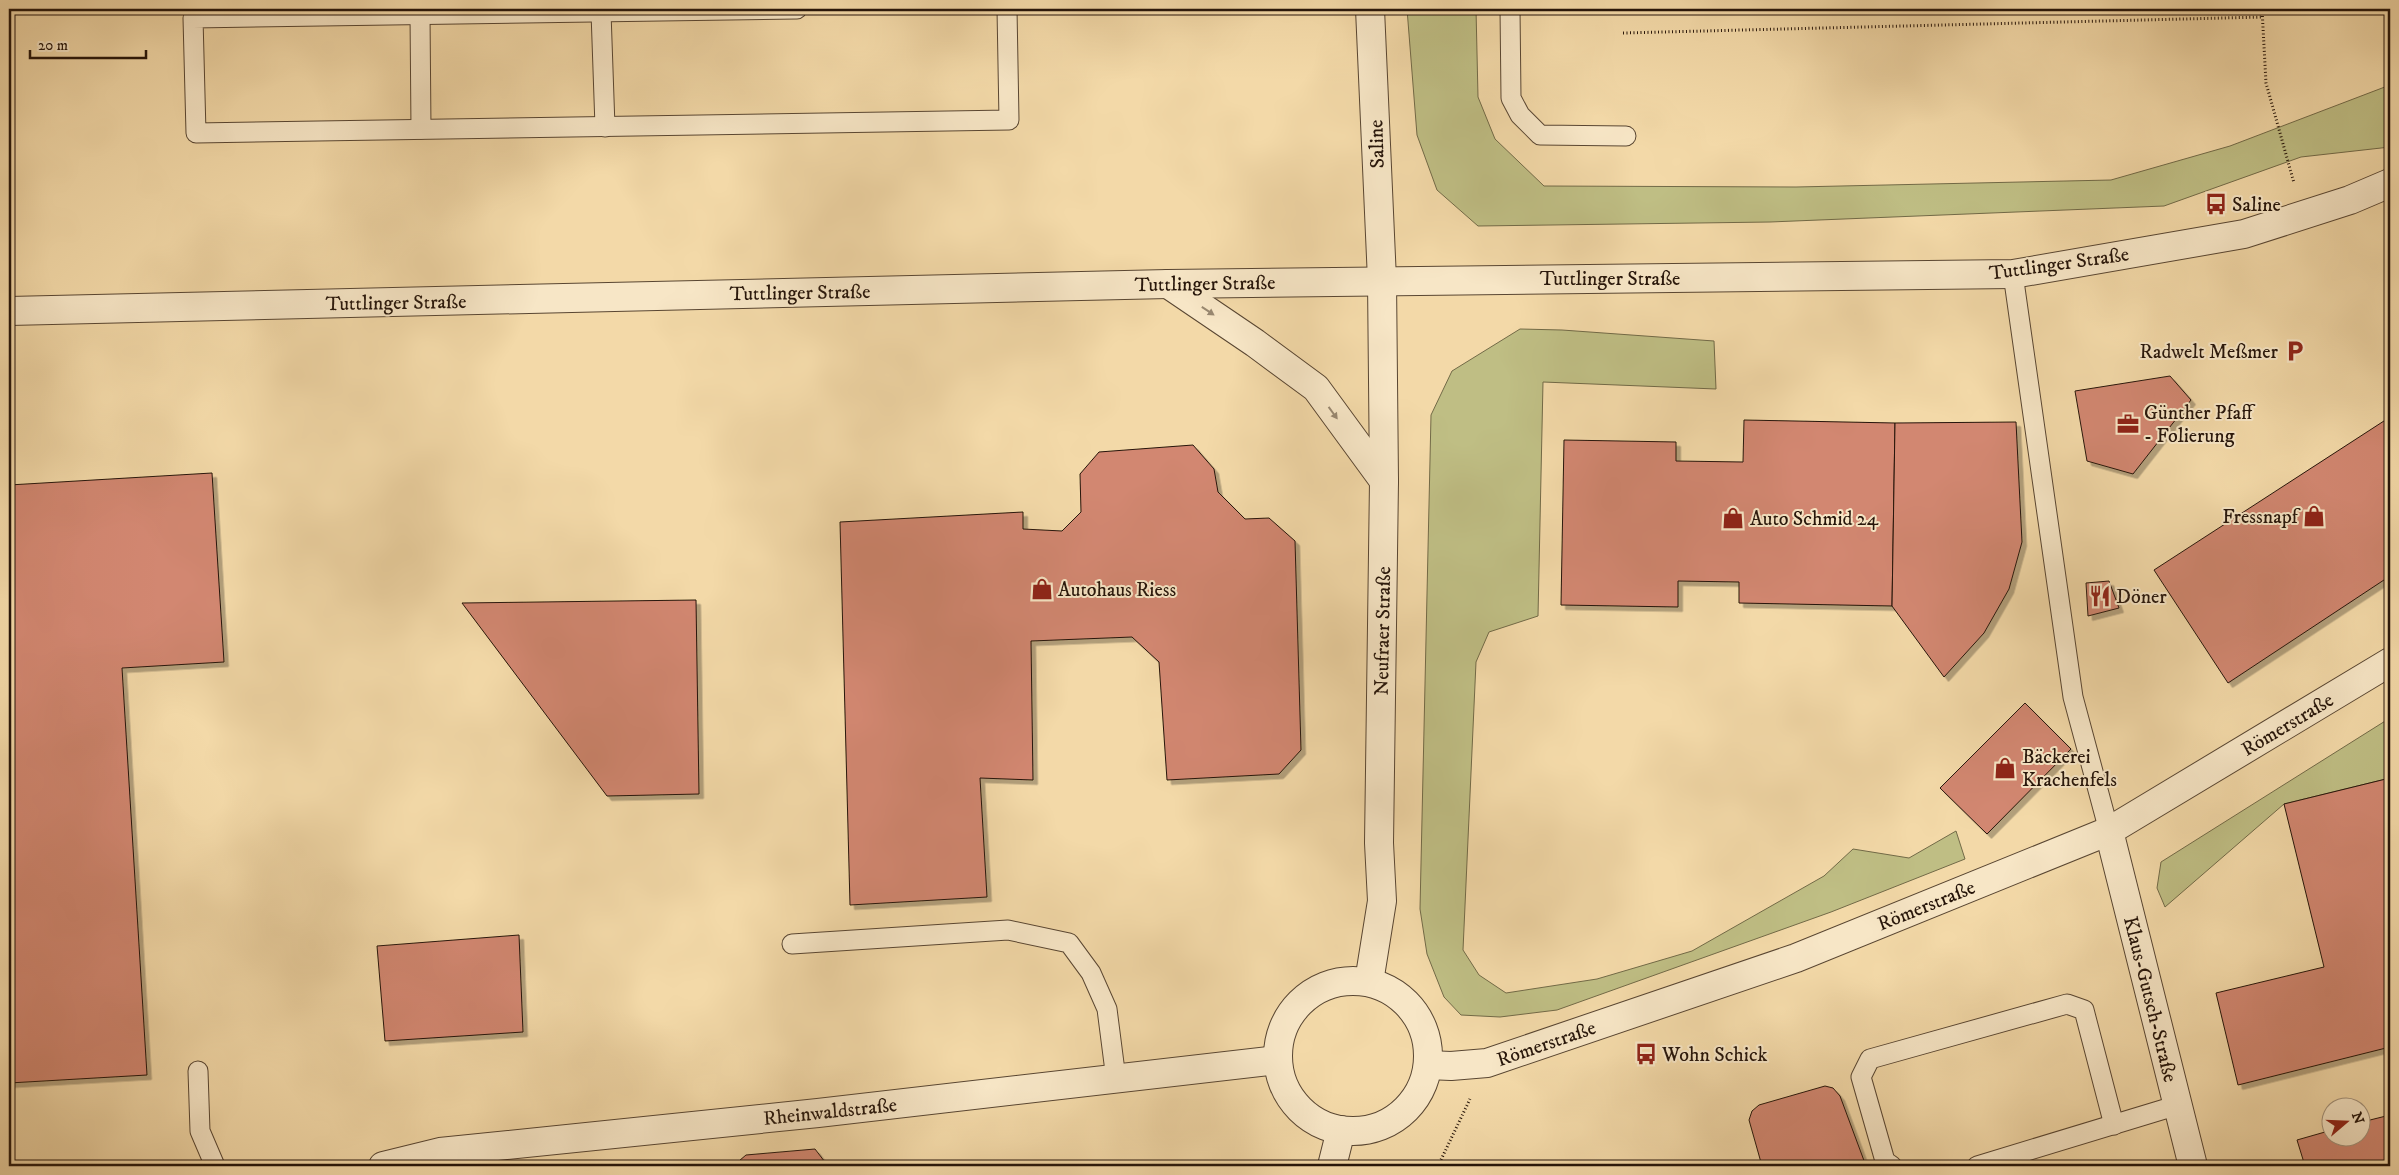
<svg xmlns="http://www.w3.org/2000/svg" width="2399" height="1175" font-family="'IM FELL DW Pica',serif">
<defs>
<filter id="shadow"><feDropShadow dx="4.5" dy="4.5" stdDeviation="0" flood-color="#0004"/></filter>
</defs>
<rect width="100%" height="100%" fill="#f3d9a8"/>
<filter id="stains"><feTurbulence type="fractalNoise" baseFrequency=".004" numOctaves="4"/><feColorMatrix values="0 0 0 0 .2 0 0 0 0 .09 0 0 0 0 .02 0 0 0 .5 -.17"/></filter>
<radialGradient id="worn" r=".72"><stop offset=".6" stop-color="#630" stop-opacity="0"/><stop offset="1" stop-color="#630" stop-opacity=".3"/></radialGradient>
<g fill="#bfbe84" stroke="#726a47">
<path d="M1407,9H1476L1478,97L1495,139L1544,186L1796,187L2111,180L2230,146L2390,85V147L2301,157L2164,206L1770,222L1478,226L1437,190L1417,135Z"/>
<path d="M1520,329L1562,330L1714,341L1716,389L1543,382L1538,616L1489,632L1476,662L1463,950L1479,975L1506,993L1597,979L1692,951L1824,876L1853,849L1909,858L1956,831L1965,859L1831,912L1557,1010L1500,1017L1461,1015L1444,997L1427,954L1420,909L1431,415L1452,371Z"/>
<path d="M2390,718V778L2284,804L2165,907L2157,888L2161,862Z"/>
</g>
<g fill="#d28771" stroke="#26150a" filter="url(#shadow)">
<path d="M2170,376L2191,400L2133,474L2087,461L2075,391Z"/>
<path d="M2387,419L2390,424V576L2228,683L2154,570Z"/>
<path d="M1744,420L1895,423L1892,606L1739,603V582L1678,581V607L1561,605L1564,440L1676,442V461L1743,462Z"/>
<path d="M2016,422L2022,542L2009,589L1984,633L1944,677L1892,606L1895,423Z"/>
<path d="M1193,445L1214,469L1218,492L1245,519L1269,518L1295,541L1301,750L1279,774L1167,780L1159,662L1132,637L1031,641L1033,780L980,778L987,897L850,905L840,522L1023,512V529L1062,531L1081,512L1080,474L1099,452Z"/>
<path d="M212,473L224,662L122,668L147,1075L9,1083V485Z"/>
<path d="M2109,581L2119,608L2088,616L2086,583Z"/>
<path d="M696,600L699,794L607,796L462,603Z"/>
<path d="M2025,703L2071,749L1987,834L1940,788Z"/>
<path d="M2390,778V1047L2238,1085L2216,993L2324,967L2284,804Z"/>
<path d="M519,935L523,1032L385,1041L377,946Z"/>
<path d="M1825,1086L1833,1088L1840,1096L1866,1166H1762L1749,1120L1752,1111L1759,1105Z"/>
<path d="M2390,1115V1166H2332V1164L2305,1166L2297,1140L2332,1130V1138H2362V1122Z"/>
<path d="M815,1149L828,1166H733L746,1155Z"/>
</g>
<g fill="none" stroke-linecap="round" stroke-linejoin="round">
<g stroke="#594632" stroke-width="21">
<g id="service">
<path d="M797,9L193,18L196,133L1009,120L1007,9"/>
<path d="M1510,9L1511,98L1520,115L1540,135L1626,136"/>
<path d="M601,12L605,127"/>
<path d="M420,15L421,129"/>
<path d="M2013,274L2073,697L2109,831"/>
<path d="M792,944L1008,930L1069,943L1091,973L1107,1009L1116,1079"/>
<path d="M198,1071L200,1131L215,1166"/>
<path d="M1892,1166L1885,1161L1861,1077L1870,1059L2067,1004L2084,1010L2114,1125"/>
<path d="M1977,1166L2178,1105"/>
</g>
</g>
<g stroke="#594632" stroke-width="30">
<g id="minor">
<path d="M1370,9L1382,280"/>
<path d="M2109,831L2193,1166"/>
<path d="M383,1166L440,1152L818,1113L1278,1060"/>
</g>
</g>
<g stroke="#594632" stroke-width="30">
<g id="tertiary">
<path d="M1168,284L1255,343L1316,388L1384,481"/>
<path d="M9,311L1168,284L2013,274L2244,234L2350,200L2390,183"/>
<circle cx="1353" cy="1056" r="75"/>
<path d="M1369,982L1382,901L1379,843L1384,481L1382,280"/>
<path d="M1428,1065L1451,1066L1487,1063L1796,958L2109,831L2390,662"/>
<path d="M1332,1166L1341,1130"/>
</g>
</g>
<g stroke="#26150a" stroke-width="3" stroke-dasharray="1 2.5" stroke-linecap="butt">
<path d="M2262,9L2266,83L2294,183"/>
<path d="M1623,33L2263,17"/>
<path d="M1438,1166L1470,1099"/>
</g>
<use href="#service" stroke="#f7e6c6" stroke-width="19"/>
<use href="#minor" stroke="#f7e6c6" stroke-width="28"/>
<use href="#tertiary" stroke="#f7e6c6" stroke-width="28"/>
</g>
<defs><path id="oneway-solid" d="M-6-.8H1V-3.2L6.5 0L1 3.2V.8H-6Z" transform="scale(1.25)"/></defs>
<g fill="#998871">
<use href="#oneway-solid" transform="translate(1208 311) rotate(34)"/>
<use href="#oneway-solid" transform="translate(1333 413) rotate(54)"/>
</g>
<defs>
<g id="bus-bare" transform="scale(1.725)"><path d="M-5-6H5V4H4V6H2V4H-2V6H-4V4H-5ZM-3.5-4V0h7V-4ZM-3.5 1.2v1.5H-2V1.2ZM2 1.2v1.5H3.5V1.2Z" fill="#8f2418" stroke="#f7e6c6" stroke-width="2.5" paint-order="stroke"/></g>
<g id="parking-bare" transform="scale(1.725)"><path d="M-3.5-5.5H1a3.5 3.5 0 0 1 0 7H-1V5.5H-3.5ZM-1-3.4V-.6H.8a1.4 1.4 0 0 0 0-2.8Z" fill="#8f2418" stroke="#f7e6c6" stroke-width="2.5" paint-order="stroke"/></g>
<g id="office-bare" transform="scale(1.725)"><path d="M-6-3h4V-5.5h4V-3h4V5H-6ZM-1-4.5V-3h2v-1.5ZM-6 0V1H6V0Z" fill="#8f2418" stroke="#f7e6c6" stroke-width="2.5" paint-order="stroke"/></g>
<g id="shop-bare" transform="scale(1.725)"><path d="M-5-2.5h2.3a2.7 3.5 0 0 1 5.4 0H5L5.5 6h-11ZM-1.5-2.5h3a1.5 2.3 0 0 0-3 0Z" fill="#8f2418" stroke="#f7e6c6" stroke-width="2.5" paint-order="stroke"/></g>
<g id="restaurant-bare" transform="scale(1.725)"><path d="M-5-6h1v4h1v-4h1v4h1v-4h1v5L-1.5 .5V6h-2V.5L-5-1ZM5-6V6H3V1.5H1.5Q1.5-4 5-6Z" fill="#8f2418" stroke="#f7e6c6" stroke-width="2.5" paint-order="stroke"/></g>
</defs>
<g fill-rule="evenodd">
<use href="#bus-bare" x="2216" y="204"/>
<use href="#parking-bare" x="2295" y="351"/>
<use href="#office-bare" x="2128" y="424"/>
<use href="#shop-bare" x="2314" y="516"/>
<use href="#shop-bare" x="1733" y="518"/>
<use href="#shop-bare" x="1042" y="589"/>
<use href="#restaurant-bare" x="2100" y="596"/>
<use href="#shop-bare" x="2005" y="768"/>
<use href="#bus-bare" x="1646" y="1054"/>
</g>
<g text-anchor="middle" stroke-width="4" stroke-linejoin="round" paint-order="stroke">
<g font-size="20" fill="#26150a" stroke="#f7e6c6">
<text transform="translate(1376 144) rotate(-92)" y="7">Saline</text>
<text transform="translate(2059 263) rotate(-8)" y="7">Tuttlinger Straße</text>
<text x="1610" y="285">Tuttlinger Straße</text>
<text transform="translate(1205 283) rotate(-1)" y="7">Tuttlinger Straße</text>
<text transform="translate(800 292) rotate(-1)" y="7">Tuttlinger Straße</text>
<text transform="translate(396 302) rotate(-1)" y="7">Tuttlinger Straße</text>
<text transform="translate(1382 631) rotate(-89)" y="7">Neufraer Straße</text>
<text transform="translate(2287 724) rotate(-31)" y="7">Römerstraße</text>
<text transform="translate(1926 905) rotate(-22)" y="7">Römerstraße</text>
<text transform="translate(2151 999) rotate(76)" y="7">Klaus-Gutsch-Straße</text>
<text transform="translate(1546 1043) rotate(-19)" y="7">Römerstraße</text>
<text transform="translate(830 1111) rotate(-6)" y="7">Rheinwaldstraße</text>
</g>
<g font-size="20" fill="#26150a" stroke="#f7e6c6" text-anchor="start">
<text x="2232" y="211">Saline</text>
<text x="2278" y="358" text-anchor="end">Radwelt Meßmer</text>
<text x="2144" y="419">Günther Pfaff<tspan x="2144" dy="23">- Folierung</tspan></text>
<text x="2298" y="523" text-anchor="end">Fressnapf</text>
<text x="1750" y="525">Auto Schmid 24</text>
<text x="1058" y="596">Autohaus Riess</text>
<text x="2116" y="603">Döner</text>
<text x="2022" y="763">Bäckerei<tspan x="2022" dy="23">Krachenfels</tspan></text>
<text x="1662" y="1061">Wohn Schick</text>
</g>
</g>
<rect width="2399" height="1175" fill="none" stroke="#f3d9a8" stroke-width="30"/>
<rect x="10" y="10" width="2379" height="1155" fill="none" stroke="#26150a" stroke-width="2.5"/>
<rect x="15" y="15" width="2369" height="1145" fill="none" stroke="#26150a"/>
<g transform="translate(2346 1122) rotate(71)"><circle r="24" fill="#f7e6c6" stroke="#a3927b"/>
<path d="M0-4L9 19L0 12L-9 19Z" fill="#8f2418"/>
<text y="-8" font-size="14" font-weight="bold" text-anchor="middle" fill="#26150a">N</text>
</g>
<path d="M30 50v8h116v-8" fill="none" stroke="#26150a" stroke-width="2.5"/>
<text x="38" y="50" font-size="15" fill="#26150a" stroke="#f7e6c6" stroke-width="4" paint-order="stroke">20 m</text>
<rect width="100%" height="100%" filter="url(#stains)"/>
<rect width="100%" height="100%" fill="url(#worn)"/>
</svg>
